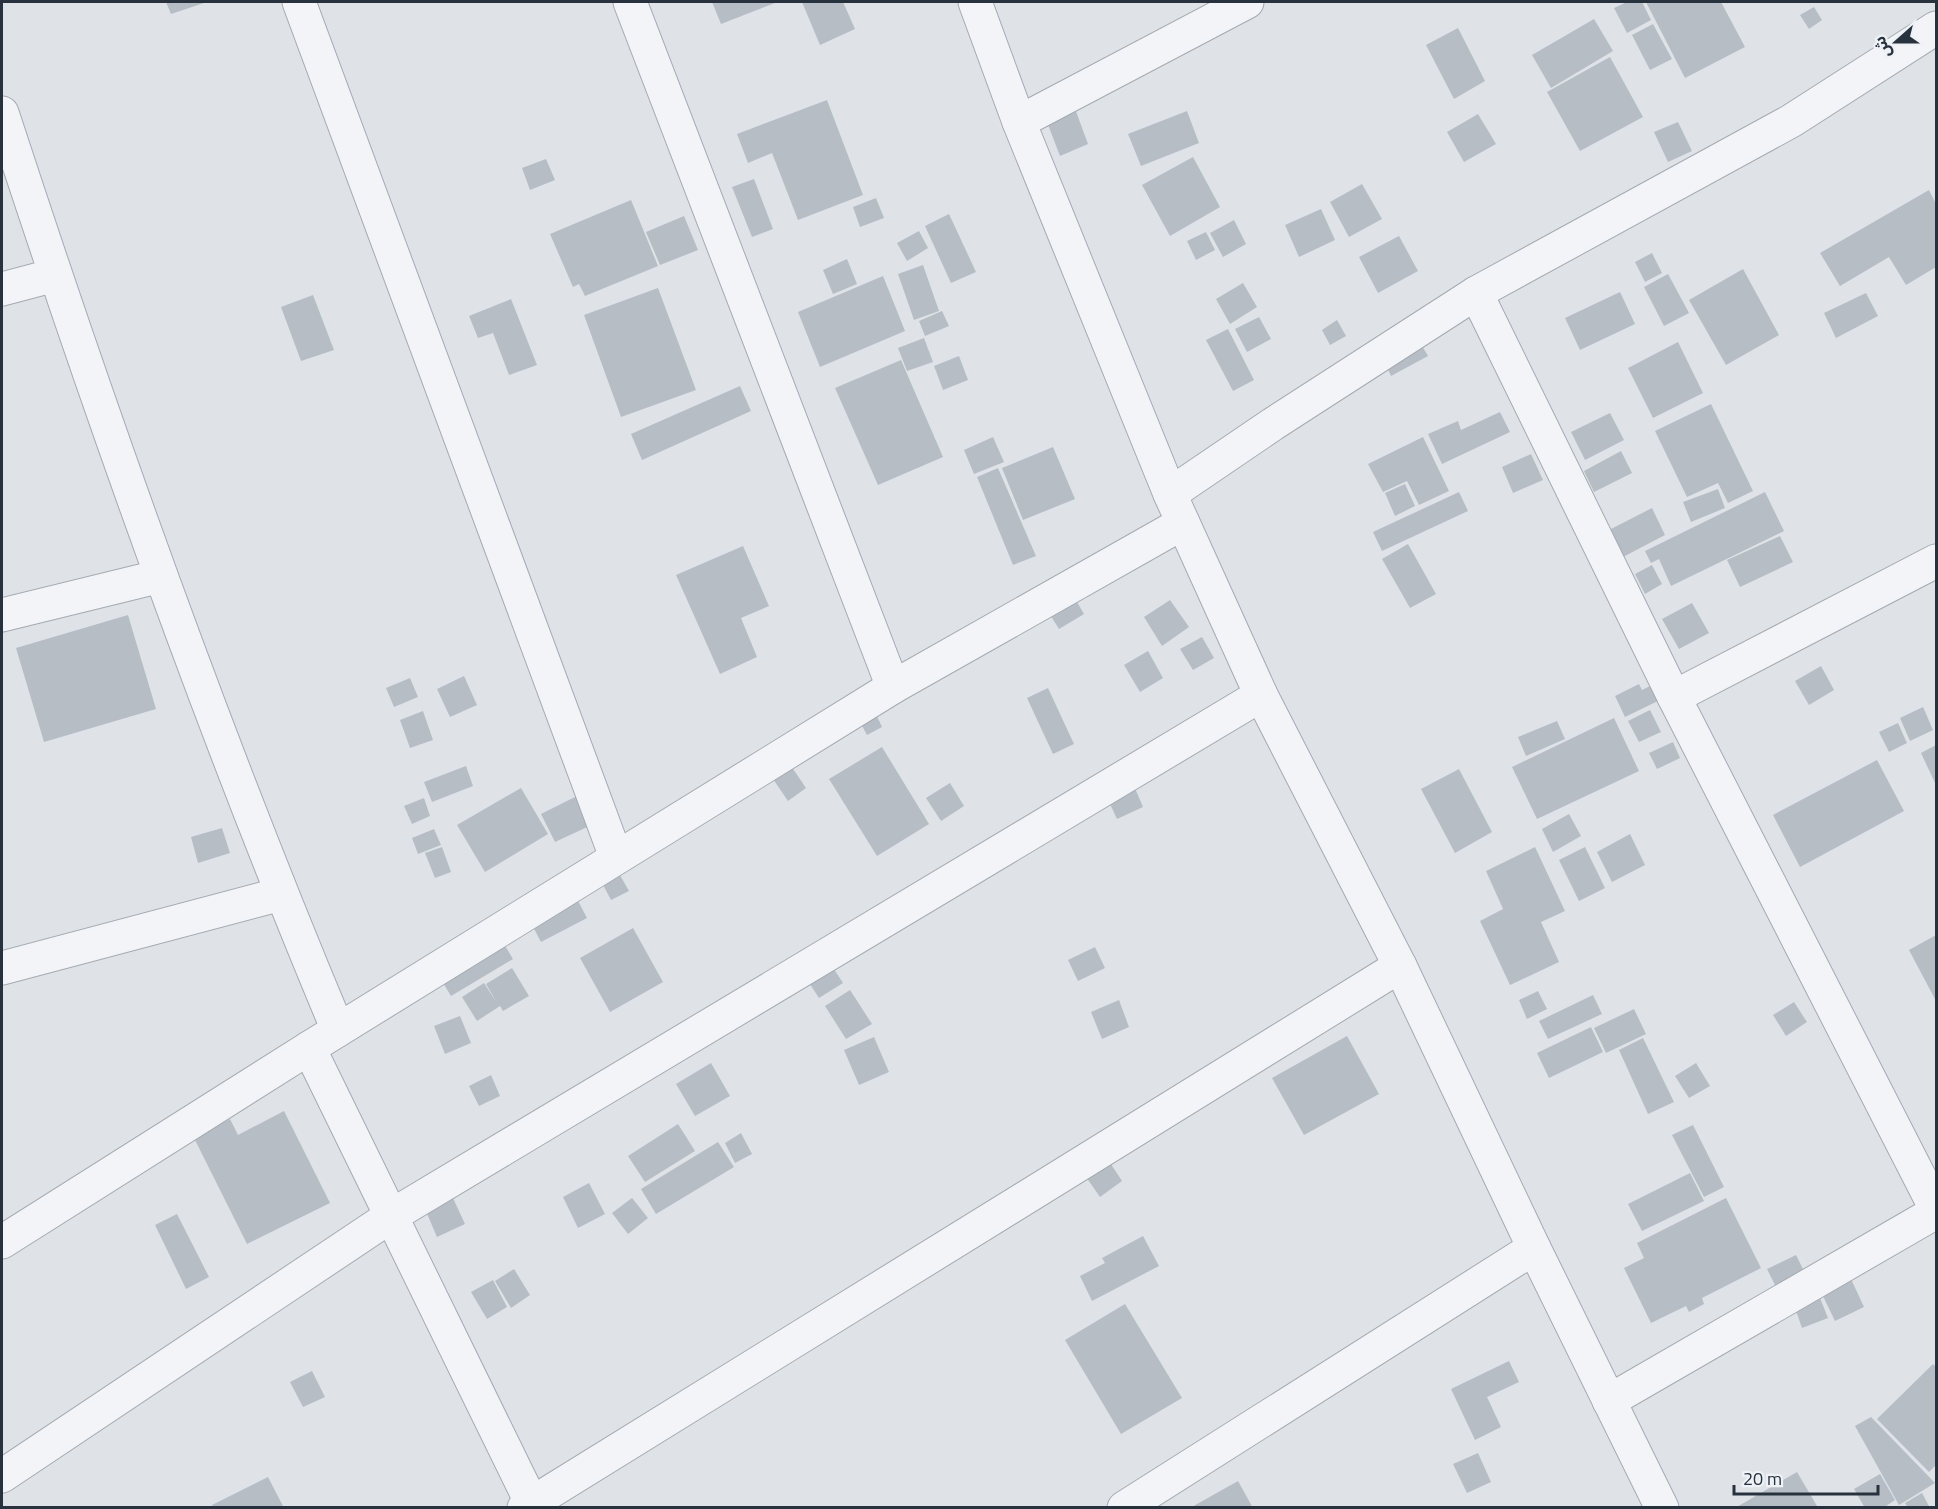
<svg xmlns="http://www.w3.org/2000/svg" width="1938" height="1509" font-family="'Titillium Web','Noto Sans Arabic',sans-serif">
<rect width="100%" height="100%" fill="#dfe3e8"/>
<g fill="#b6bdc5">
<path d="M166,2H207L171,14Z"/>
<path d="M712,2H774L775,3L721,24Z"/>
<path d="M802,2H843L855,29L820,45Z"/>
<path d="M1627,2H1642L1651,20L1627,33L1614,8Z"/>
<path d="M1646,2H1721L1745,47L1685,78Z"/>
<path d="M1814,7L1822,20L1809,29L1800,15Z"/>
<path d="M1594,19L1613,51L1551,88L1532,55Z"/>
<path d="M1653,24L1672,59L1650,70L1632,35Z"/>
<path d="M1458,28L1485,81L1454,99L1426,45Z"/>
<path d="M1610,57L1643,117L1580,151L1547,92Z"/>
<path d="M827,100L863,195L798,220L772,153L748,163L737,134Z"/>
<path d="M1074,106L1088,144L1060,156L1045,117Z"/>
<path d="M1187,111L1199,143L1141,166L1128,134Z"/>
<path d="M1478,114L1496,144L1464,162L1447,132Z"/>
<path d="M1678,122L1692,151L1668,162L1654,132Z"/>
<path d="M1193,157L1220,207L1170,236L1142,185Z"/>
<path d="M546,159L555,180L530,190L522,168Z"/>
<path d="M754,179L773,229L752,237L732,187Z"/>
<path d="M1362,184L1382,219L1349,237L1330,202Z"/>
<path d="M1929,190L1936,204V267L1906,285L1889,257L1840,286L1820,253Z"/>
<path d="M876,198L884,218L860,227L853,207Z"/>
<path d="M631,200L658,266L585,296L579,284L573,287L550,234Z"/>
<path d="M1321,209L1335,240L1299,257L1285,225Z"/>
<path d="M949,214L976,272L951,283L925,226Z"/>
<path d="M684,216L698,250L660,265L646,232Z"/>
<path d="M1234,220L1246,244L1223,257L1210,233Z"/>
<path d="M919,231L928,248L907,261L897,243Z"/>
<path d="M1206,232L1215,250L1196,260L1187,241Z"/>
<path d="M1399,236L1418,271L1378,293L1359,257Z"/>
<path d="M1652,253L1662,273L1645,282L1635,262Z"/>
<path d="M847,259L857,284L833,294L823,270Z"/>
<path d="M923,265L939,311L914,320L898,274Z"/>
<path d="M1743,269L1779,335L1726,365L1689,300Z"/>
<path d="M1668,274L1689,313L1664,326L1644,287Z"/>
<path d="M883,276L905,331L820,367L798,312Z"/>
<path d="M1243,283L1257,307L1230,324L1216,299Z"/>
<path d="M658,288L696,390L621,417L584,315Z"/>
<path d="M1620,292L1635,324L1580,350L1565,318Z"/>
<path d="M1866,293L1878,316L1836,338L1824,313Z"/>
<path d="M313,295L334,350L301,361L281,307Z"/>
<path d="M511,299L537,365L509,375L493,333L478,338L469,316Z"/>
<path d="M942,311L949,326L925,336L919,321Z"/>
<path d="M1259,317L1271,339L1247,352L1235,329Z"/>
<path d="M1337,320L1346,336L1330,345L1322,330Z"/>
<path d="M1228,329L1254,380L1233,391L1206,340Z"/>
<path d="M924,338L933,362L907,371L898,348Z"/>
<path d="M1678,342L1703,393L1653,418L1628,368Z"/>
<path d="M1421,344L1428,356L1391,376L1386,365Z"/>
<path d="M959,356L968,380L943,390L934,366Z"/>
<path d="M901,360L943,457L878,485L835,388Z"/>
<path d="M740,386L751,411L642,460L631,434Z"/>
<path d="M1711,404L1753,491L1728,503L1718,483L1687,497L1655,431Z"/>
<path d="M1500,412L1510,432L1442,464L1428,434L1458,421L1461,430Z"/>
<path d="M1610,413L1624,440L1585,460L1571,432Z"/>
<path d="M993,437L1004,462L974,474L964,450Z"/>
<path d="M1423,437L1449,491L1419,505L1407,481L1383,492L1368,464Z"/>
<path d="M1053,447L1075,499L1023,520L1002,468Z"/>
<path d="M1621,451L1632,473L1594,492L1584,471Z"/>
<path d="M1531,454L1543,480L1513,493L1502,467Z"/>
<path d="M998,468L1036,556L1013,565L977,477Z"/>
<path d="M1405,484L1415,506L1395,516L1385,493Z"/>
<path d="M1718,489L1725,508L1691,522L1683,502Z"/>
<path d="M1459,492L1468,511L1382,551L1373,532Z"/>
<path d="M1765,492L1784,531L1671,586L1659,559L1651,563L1645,551Z"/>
<path d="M1652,508L1665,535L1623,557L1609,530Z"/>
<path d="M1780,536L1793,562L1740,587L1727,560Z"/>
<path d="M1408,544L1436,594L1410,608L1382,559Z"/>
<path d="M743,546L769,606L741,618L757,657L720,674L676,575Z"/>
<path d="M1652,565L1662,584L1645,594L1635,574Z"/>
<path d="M1070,590L1084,614L1059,629L1044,605Z"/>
<path d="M1170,600L1189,627L1162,646L1144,617Z"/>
<path d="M1692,603L1709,633L1679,649L1662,619Z"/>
<path d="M128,615L156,709L44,742L16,648Z"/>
<path d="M1202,637L1214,658L1193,670L1180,649Z"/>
<path d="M1148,651L1163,678L1140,692L1124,665Z"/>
<path d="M1821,666L1834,690L1809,705L1795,681Z"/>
<path d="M464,676L477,705L450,717L437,689Z"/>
<path d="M410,678L418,697L394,707L386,688Z"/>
<path d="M1639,684L1642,690L1652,685L1660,700L1625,717L1615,696Z"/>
<path d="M1048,688L1074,744L1053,754L1027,698Z"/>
<path d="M1923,707L1933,730L1910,741L1900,718Z"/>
<path d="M1650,710L1661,732L1639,742L1628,721Z"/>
<path d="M423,711L433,740L410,748L400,720Z"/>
<path d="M875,712L882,727L867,735L859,720Z"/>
<path d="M1614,718L1639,771L1537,819L1512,767Z"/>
<path d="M1557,721L1565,739L1526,756L1518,737Z"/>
<path d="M1898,723L1907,743L1889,752L1879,732Z"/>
<path d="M1673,742L1680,758L1657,769L1649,753Z"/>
<path d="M1936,745V785L1921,753Z"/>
<path d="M882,747L929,824L877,856L829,779Z"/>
<path d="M1877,760L1904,811L1800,867L1773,815Z"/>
<path d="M789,763L806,788L788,801L771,776Z"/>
<path d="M466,766L473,786L432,802L424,782Z"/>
<path d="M1459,769L1492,832L1455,853L1421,789Z"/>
<path d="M1131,779L1143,807L1117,819L1104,791Z"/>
<path d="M950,783L964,806L941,821L926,798Z"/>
<path d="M521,788L548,834L485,872L457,825Z"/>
<path d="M583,793L598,822L555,842L541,814Z"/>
<path d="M424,798L430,816L412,824L404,806Z"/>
<path d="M1569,814L1581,836L1553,852L1542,829Z"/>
<path d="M222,828L230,853L198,863L191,837Z"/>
<path d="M434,829L441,845L418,854L412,838Z"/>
<path d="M1630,834L1645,865L1612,882L1597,852Z"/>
<path d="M442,847L451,872L435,878L425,853Z"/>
<path d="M1535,847L1565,911L1541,922L1559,962L1510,985L1480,921L1503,909L1486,871Z"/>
<path d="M1585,847L1605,888L1579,901L1559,860Z"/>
<path d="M617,870L629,891L611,900L600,879Z"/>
<path d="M577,899L587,918L541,942L531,923Z"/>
<path d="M633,928L663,982L610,1012L580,958Z"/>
<path d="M1936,935V1001L1909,950Z"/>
<path d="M501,939L513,959L451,996L439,976Z"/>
<path d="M1095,947L1105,968L1078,981L1068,960Z"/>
<path d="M828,960L843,983L819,998L804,975Z"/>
<path d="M512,968L529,996L503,1011L500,1006L477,1021L462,997L484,983L497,1003L486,984Z"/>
<path d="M850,990L872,1024L846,1039L825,1006Z"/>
<path d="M1538,991L1547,1009L1527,1019L1519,1000Z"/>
<path d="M1593,995L1602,1014L1548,1039L1539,1021Z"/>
<path d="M1119,1000L1129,1027L1102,1039L1091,1012Z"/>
<path d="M1794,1002L1807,1022L1786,1036L1773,1015Z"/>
<path d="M1634,1009L1646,1034L1606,1053L1594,1028Z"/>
<path d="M460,1016L471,1043L445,1054L434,1026Z"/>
<path d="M1591,1027L1603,1052L1549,1078L1537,1053Z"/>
<path d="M1347,1036L1379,1094L1304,1135L1272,1078Z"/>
<path d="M874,1037L889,1072L859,1085L844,1050Z"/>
<path d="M1643,1038L1674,1102L1648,1114L1619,1050Z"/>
<path d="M711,1063L730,1096L695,1116L676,1084Z"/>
<path d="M1696,1063L1710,1086L1689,1098L1675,1076Z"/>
<path d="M491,1075L500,1096L479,1106L469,1086Z"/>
<path d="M284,1111L330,1203L247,1244L194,1138L230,1119L238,1135Z"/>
<path d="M678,1124L695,1151L645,1182L628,1156Z"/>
<path d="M1693,1125L1724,1187L1704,1197L1672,1135Z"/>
<path d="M741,1133L752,1154L735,1163L725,1143Z"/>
<path d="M718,1142L734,1167L656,1214L641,1189Z"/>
<path d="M1107,1158L1122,1181L1100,1197L1084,1174Z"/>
<path d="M1690,1173L1704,1201L1642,1231L1628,1204Z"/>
<path d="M589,1183L605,1214L578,1228L563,1197Z"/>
<path d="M452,1196L465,1224L437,1237L425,1209Z"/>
<path d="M632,1198L648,1218L628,1234L612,1213Z"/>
<path d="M1726,1198L1761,1268L1702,1298L1704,1304L1689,1312L1686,1306L1651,1323L1624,1268L1644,1258L1637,1243Z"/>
<path d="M177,1214L209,1277L186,1289L155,1225Z"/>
<path d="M1143,1236L1159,1266L1092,1301L1080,1276L1105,1263L1102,1258Z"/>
<path d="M1796,1255L1808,1279L1779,1293L1767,1269Z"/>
<path d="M514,1269L530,1295L511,1308L495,1281Z"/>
<path d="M1851,1279L1864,1307L1835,1321L1822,1294Z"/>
<path d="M493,1280L507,1307L487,1319L471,1292Z"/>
<path d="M1818,1293L1828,1318L1802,1328L1793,1302Z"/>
<path d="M1125,1304L1182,1398L1121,1434L1065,1340Z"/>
<path d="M1509,1361L1519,1382L1487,1397L1501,1427L1475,1440L1451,1389Z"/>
<path d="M1933,1364L1936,1367V1465L1929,1472L1877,1419Z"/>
<path d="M312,1371L325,1397L303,1407L290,1382Z"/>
<path d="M1871,1417L1935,1483L1899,1505L1855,1426Z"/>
<path d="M1478,1453L1491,1482L1467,1493L1453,1464Z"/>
<path d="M1797,1472L1817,1506L1735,1508Z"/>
<path d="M1880,1474L1895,1500L1883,1508H1865L1854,1489Z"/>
<path d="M268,1477L284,1508H213L212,1505Z"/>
<path d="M1238,1481L1253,1508H1190Z"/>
<path d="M1922,1493L1930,1508H1908L1905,1503Z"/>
</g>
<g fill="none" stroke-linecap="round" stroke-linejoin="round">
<g stroke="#a4aab2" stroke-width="35">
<g id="minor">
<path d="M299,2L616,857"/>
<path d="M630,2L893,687L1183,523"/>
<path d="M975,2L1019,122L1170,494L1261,695L1400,966L1534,1248L1662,1508"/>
<path d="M2,113C103,422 212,730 338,1030"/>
<path d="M1019,122L1247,2"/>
<path d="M2,289L55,275"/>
<path d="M1476,293L1674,697L1936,1209"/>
<path d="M1170,494L1273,424L1476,293L1791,121L1936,28"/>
<path d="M2,615L161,576"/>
<path d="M1674,697L1936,561"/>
<path d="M2,968L281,894"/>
<path d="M309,1048L534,1508"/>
<path d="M2,1242L309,1048L893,687"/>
<path d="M1609,1401L1936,1212"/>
<path d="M2,1476L391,1216L1261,695"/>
<path d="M524,1508L1400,966"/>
<path d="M1124,1508L1534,1248"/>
</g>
</g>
<use href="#minor" stroke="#f2f4f7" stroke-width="33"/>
</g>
<rect width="1938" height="1509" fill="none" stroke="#28323f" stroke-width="6"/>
<g transform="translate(1896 42) rotate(249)" stroke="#eef2f6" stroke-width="4.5" paint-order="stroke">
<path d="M0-4.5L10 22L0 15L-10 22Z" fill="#28323f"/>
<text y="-9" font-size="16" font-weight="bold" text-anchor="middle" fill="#28323f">ش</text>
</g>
<path d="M1734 1485v9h144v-9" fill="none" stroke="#28323f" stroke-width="3"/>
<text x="1743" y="1485" font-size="18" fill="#28323f" stroke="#eef2f6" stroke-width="4.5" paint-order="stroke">20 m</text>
</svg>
